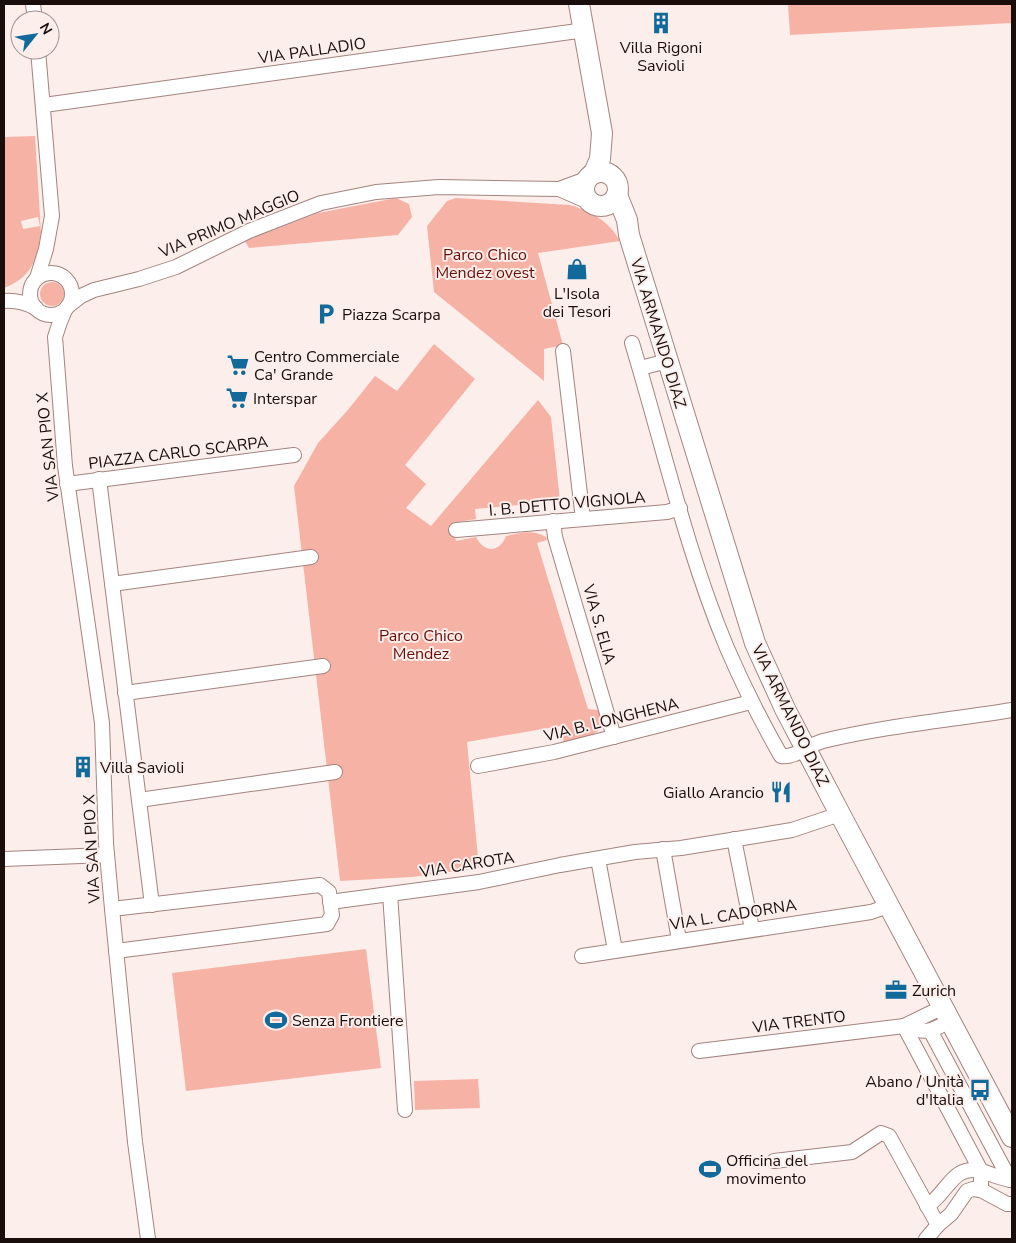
<svg xmlns="http://www.w3.org/2000/svg" width="1016" height="1243" font-family="'Nunito Sans',sans-serif">
<rect width="100%" height="100%" fill="#fceeeb"/>
<g fill="#f7b2a6" fill-rule="evenodd">
<path d="M788,4H1012V23L790,35Z"/>
<path d="M35,136L41,232C37,260 32,277 4,288V137ZM38,217L40,226L23,229L21,221Z"/>
<path d="M396,198L409,204L412,217L398,235L249,248L245,241L318,213Z"/>
<path d="M456,198L570,205C592,212 609,221 620,241L538,253L563,345L544,349V381L434,292L427,226L447,201Z"/>
<circle cx="52" cy="294" r="12"/>
<path d="M434,344L475,379L405,465L426,484L406,508L431,526L538,400L551,417L560,501L475,509L476,519L452,523L456,541L476,537C484,553 500,553 506,536C522,533 531,529 546,537L547,540L537,543L588,709L598,710C613,736 581,738 564,743L560,726L467,742L479,868L412,877L340,881L294,486L318,443L347,411L375,376L397,391Z"/>
<path d="M366,949L381,1068L186,1091L172,973Z"/>
<path d="M478,1079L480,1108L415,1110L414,1081Z"/>
</g>
<g fill="none" stroke-linecap="round" stroke-linejoin="round">
<g stroke="#a3847e" stroke-width="16">
<g id="street">
<path d="M33,4L35,20"/>
<path d="M44,105L585,30"/>
<path d="M559,189L586,179"/>
<circle cx="51" cy="294" r="21"/>
<path d="M37,278L46,249L52,216L38,50"/>
<path d="M4,301C15,300 26,303 36,308"/>
<path d="M68,306L81,296L94,290L139,279L176,267L249,231L321,203L376,192L439,187L559,189L589,202"/>
<path d="M65,310L60,322L55,337L65,466L102,723L106,843L112,909L135,1142L148,1239"/>
<path d="M632,343C663,445 686,550 727,648C743,685 761,721 781,756C796,758 808,745 823,741C885,726 949,720 1012,710"/>
<path d="M563,351L583,519"/>
<path d="M640,368L668,361"/>
<path d="M99,479L152,905"/>
<path d="M67,484L294,455"/>
<path d="M553,521L555,537L614,737"/>
<path d="M456,530L667,512L680,508"/>
<path d="M112,584L311,557"/>
<path d="M125,693L323,666"/>
<path d="M478,766L554,752L751,702"/>
<path d="M139,800L335,772"/>
<path d="M734,839L752,929"/>
<path d="M663,849L679,940"/>
<path d="M4,859L107,855"/>
<path d="M598,859L615,950"/>
<path d="M390,894L405,1110"/>
<path d="M330,902L479,882L560,865L635,852L681,848L792,830L840,814"/>
<path d="M112,909L320,885L329,892L332,915L327,924L116,951"/>
<path d="M582,956L871,912L888,906"/>
<path d="M904,1026L981,1171V1190"/>
<path d="M904,1026C926,1034 930,1032 950,1021"/>
<path d="M931,1032L1010,1180"/>
<path d="M699,1051L904,1026L943,1007"/>
<path d="M774,1161L852,1152L881,1133L889,1136L938,1225"/>
<path d="M927,1206C948,1193 952,1164 981,1171C992,1174 1001,1179 1012,1180"/>
<path d="M926,1239L938,1225L951,1214L967,1191L973,1189L981,1190L1007,1204H1012"/>
</g>
</g>
<g stroke="#a3847e" stroke-width="22">
<g id="secondary">
<path d="M579,4L602,133L600,159L594,173"/>
<circle cx="601" cy="189" r="17"/>
<path d="M617,195L627,220L629,235L755,643L785,709L840,814L1012,1137"/>
</g>
</g>
<use href="#street" stroke="#fff" stroke-width="14"/>
<use href="#secondary" stroke="#fff" stroke-width="20"/>
</g>
<defs>
<g id="building-bare" transform="scale(1.725)"><path d="M-4-6H4V6H1V3H-1V6H-4ZM-2.5-4.3h1.7v1.8h-1.7ZM.8-4.3h1.7v1.8H.8ZM-2.5-1h1.7V.8h-1.7ZM.8-1h1.7V.8H.8Z" fill="#126a9a" stroke="#fceeeb" stroke-width="2.5" paint-order="stroke"/></g>
<g id="shop-bare" transform="scale(1.725)"><path d="M-5-2.5h2.3a2.7 3.5 0 0 1 5.4 0H5L5.5 6h-11ZM-1.5-2.5h3a1.5 2.3 0 0 0-3 0Z" fill="#126a9a" stroke="#fceeeb" stroke-width="2.5" paint-order="stroke"/></g>
<g id="parking-bare" transform="scale(1.725)"><path d="M-3.5-5.5H1a3.5 3.5 0 0 1 0 7H-1V5.5H-3.5ZM-1-3.4V-.6H.8a1.4 1.4 0 0 0 0-2.8Z" fill="#126a9a" stroke="#fceeeb" stroke-width="2.5" paint-order="stroke"/></g>
<g id="supermarket-bare" transform="scale(1.725)"><path d="M-6-5.5h2.5l.6 2H6L4.5 2H-2.5L-4.4-4H-6ZM-1.5 3.2a1.3 1.3 0 1 0 .1 0ZM3 3.2a1.3 1.3 0 1 0 .1 0Z" fill="#126a9a" stroke="#fceeeb" stroke-width="2.5" paint-order="stroke"/></g>
<g id="restaurant-bare" transform="scale(1.725)"><path d="M-5-6h1v4h1v-4h1v4h1v-4h1v5L-1.5 .5V6h-2V.5L-5-1ZM5-6V6H3V1.5H1.5Q1.5-4 5-6Z" fill="#126a9a" stroke="#fceeeb" stroke-width="2.5" paint-order="stroke"/></g>
<g id="office-bare" transform="scale(1.725)"><path d="M-6-3h4V-5.5h4V-3h4V5H-6ZM-1-4.5V-3h2v-1.5ZM-6 0V1H6V0Z" fill="#126a9a" stroke="#fceeeb" stroke-width="2.5" paint-order="stroke"/></g>
<g id="stadium-bare" transform="scale(1.725)"><path d="M0-5a6.5 5 0 1 0 0 10a6.5 5 0 1 0 0-10ZM-3.5-1.8h7v3.6h-7Z" fill="#126a9a" stroke="#fceeeb" stroke-width="2.5" paint-order="stroke"/></g>
<g id="bus-bare" transform="scale(1.725)"><path d="M-5-6H5V4H4V6H2V4H-2V6H-4V4H-5ZM-3.5-4V0h7V-4ZM-3.5 1.2v1.5H-2V1.2ZM2 1.2v1.5H3.5V1.2Z" fill="#126a9a" stroke="#fceeeb" stroke-width="2.5" paint-order="stroke"/></g>
</defs>
<g fill-rule="evenodd">
<use href="#building-bare" x="661" y="23"/>
<use href="#shop-bare" x="577" y="269"/>
<use href="#parking-bare" x="326" y="314"/>
<use href="#supermarket-bare" x="238" y="365"/>
<use href="#supermarket-bare" x="237" y="398"/>
<use href="#building-bare" x="83" y="767"/>
<use href="#restaurant-bare" x="781" y="792"/>
<use href="#office-bare" x="896" y="990"/>
<use href="#stadium-bare" x="276" y="1020"/>
<use href="#bus-bare" x="980" y="1090"/>
<use href="#stadium-bare" x="710" y="1169"/>
</g>
<g text-anchor="middle" stroke-width="4" stroke-linejoin="round" paint-order="stroke">
<g font-size="16" fill="#190e0c" stroke="#fceeeb" text-anchor="start">
<text x="661" y="53" text-anchor="middle">Villa Rigoni<tspan x="661" dy="18">Savioli</tspan></text>
<text x="577" y="299" text-anchor="middle">L'Isola<tspan x="577" dy="18">dei Tesori</tspan></text>
<text x="342" y="320">Piazza Scarpa</text>
<text x="254" y="362">Centro Commerciale<tspan x="254" dy="18">Ca' Grande</tspan></text>
<text x="253" y="404">Interspar</text>
<text x="100" y="773">Villa Savioli</text>
<text x="764" y="798" text-anchor="end">Giallo Arancio</text>
<text x="912" y="996">Zurich</text>
<text x="292" y="1026">Senza Frontiere</text>
<text x="964" y="1087" text-anchor="end">Abano / Unità<tspan x="964" dy="18">d'Italia</tspan></text>
<text x="726" y="1166">Officina del<tspan x="726" dy="18">movimento</tspan></text>
</g>
<g font-size="16" fill="#190e0c" stroke="#fceeeb">
<text transform="translate(312 50) rotate(-8)" y="6">VIA PALLADIO</text>
<text transform="translate(229 223) rotate(-23)" y="6">VIA PRIMO MAGGIO</text>
<text transform="translate(659 333) rotate(73)" y="6">VIA ARMANDO DIAZ</text>
<text transform="translate(47 447) rotate(-96)" y="6">VIA SAN PIO X</text>
<text transform="translate(178 452) rotate(-7)" y="6">PIAZZA CARLO SCARPA</text>
<text transform="translate(567 503) rotate(-5)" y="6">I. B. DETTO VIGNOLA</text>
<text transform="translate(600 624) rotate(74)" y="6">VIA S. ELIA</text>
<text transform="translate(791 715) rotate(64)" y="6">VIA ARMANDO DIAZ</text>
<text transform="translate(611 719) rotate(-14)" y="6">VIA B. LONGHENA</text>
<text transform="translate(91 849) rotate(-93)" y="6">VIA SAN PIO X</text>
<text transform="translate(467 864) rotate(-9)" y="6">VIA CAROTA</text>
<text transform="translate(733 914) rotate(-9)" y="6">VIA L. CADORNA</text>
<text transform="translate(799 1021) rotate(-7)" y="6">VIA TRENTO</text>
</g>
<g font-size="16" fill="#690c04" stroke="#fceeeb">
<text x="485" y="260">Parco Chico<tspan x="485" dy="18">Mendez ovest</tspan></text>
<text x="421" y="641">Parco Chico<tspan x="421" dy="18">Mendez</tspan></text>
</g>
</g>
<rect width="1016" height="1243" fill="none" stroke="#190e0c" stroke-width="10"/>
<g transform="translate(35 35) rotate(60)"><circle r="24" fill="#fceeeb" stroke="#a19492"/>
<path d="M0-4L9 19L0 12L-9 19Z" fill="#126a9a"/>
<text y="-8" font-size="14" font-weight="bold" text-anchor="middle" fill="#190e0c">N</text>
</g>
</svg>
